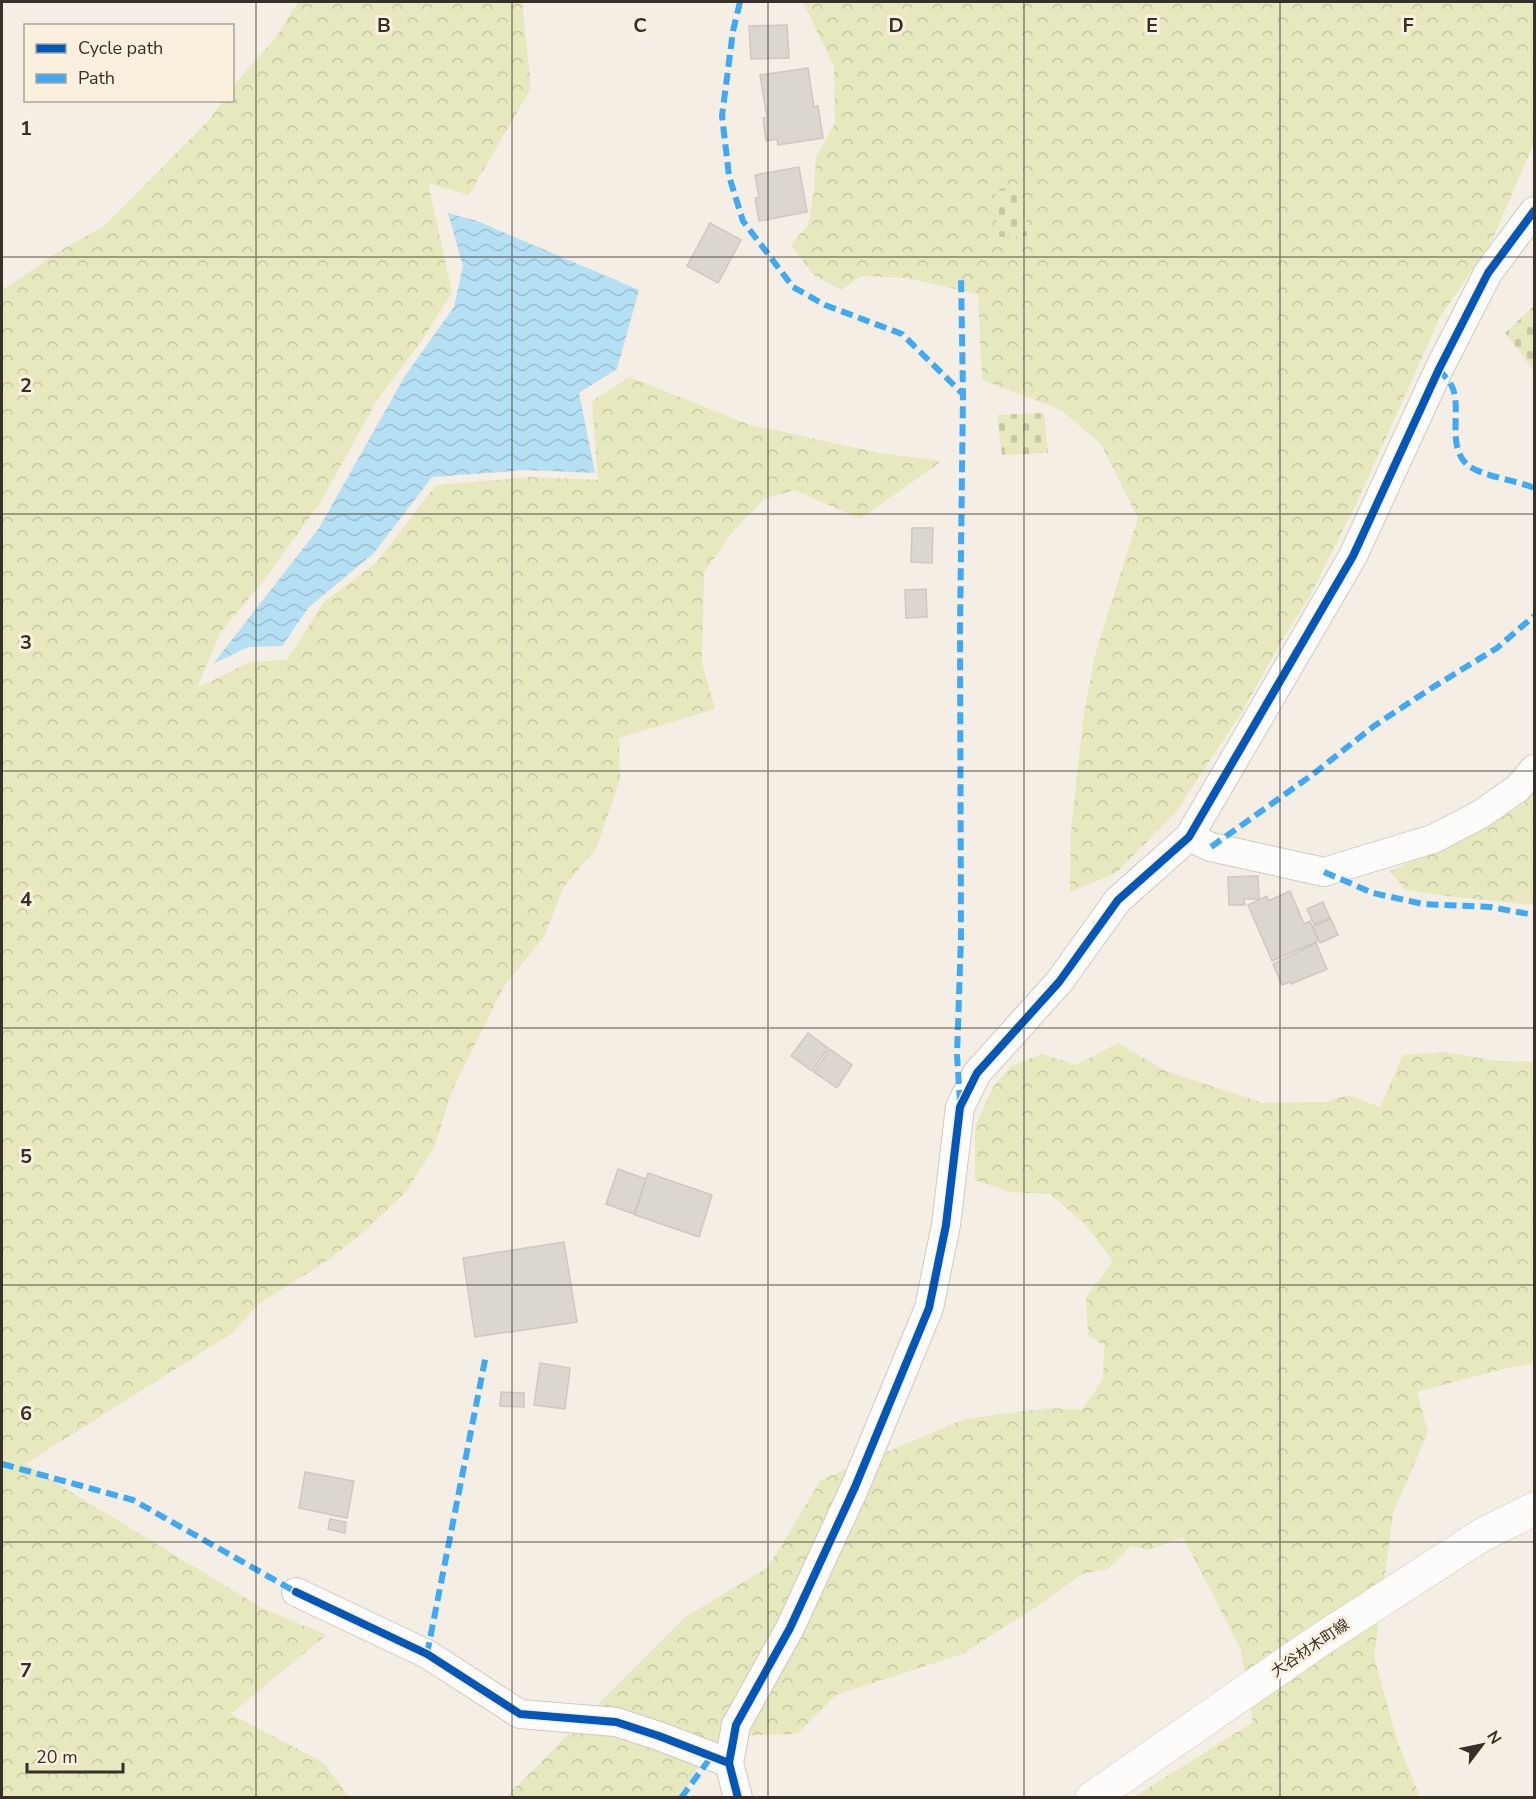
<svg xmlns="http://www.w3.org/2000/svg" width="1536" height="1799" font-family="'Nunito Sans','Noto Sans JP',sans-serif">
<defs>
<pattern id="forest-crowns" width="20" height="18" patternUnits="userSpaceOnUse" patternTransform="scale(1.5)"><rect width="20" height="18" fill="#e6e8be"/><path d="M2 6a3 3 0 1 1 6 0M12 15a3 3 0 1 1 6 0" fill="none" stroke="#c6c7a3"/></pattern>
<pattern id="cemetery-stones" width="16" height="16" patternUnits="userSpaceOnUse" patternTransform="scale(1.5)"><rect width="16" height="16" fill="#e6e8be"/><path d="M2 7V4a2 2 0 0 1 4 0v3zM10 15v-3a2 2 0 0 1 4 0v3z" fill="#c6c7a3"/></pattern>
<pattern id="water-waves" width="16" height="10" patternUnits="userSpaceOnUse" patternTransform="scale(1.5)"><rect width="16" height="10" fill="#b5dff2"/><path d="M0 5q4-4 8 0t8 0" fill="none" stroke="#9cc0d0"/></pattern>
</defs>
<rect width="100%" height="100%" fill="#f4eee4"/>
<g fill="url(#forest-crowns)">
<path d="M298,2H522L531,88L469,195L428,183L452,292L420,343L377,400L320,503L263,581L220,633L197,688L250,662L287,660L324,602L378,561L436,485L529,477L598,480L592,401L630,377L747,424L879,453L942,461L860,519L795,490L764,499L734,530L704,572L702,663L715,709L619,738L620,779L597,847L563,888L544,937L504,986L451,1093L435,1146L406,1192L360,1235L328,1260L259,1304L231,1334L25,1464L260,1607L326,1635L231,1714L324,1763L349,1797H2V286L6,288L58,252L104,226L208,121L223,101L232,100L233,86L276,37Z"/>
<path d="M803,2H1534V143L1491,243L1441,315L1358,500L1309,598L1285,635L1243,710L1176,812L1116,873L1070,892L1071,832L1083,720L1095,655L1138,518L1101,444L1061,410L982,380L978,294L907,278L861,276L841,290L814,275L791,245L808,225L814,191L816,157L835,123L834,67Z"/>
<path d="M1534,791V905L1438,895L1404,889L1390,871L1487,827L1522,805Z"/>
<path d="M1118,1043L1166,1071L1263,1103L1326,1102L1347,1095L1380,1107L1403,1055L1445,1052L1496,1061L1534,1062V1363L1503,1369L1417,1392L1428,1432L1393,1513L1374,1657L1398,1743L1420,1797H1134L1253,1722L1241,1650L1183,1537L1149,1550L1131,1546L1108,1569L1082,1574L1039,1605L962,1654L836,1695L797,1734L725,1736L694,1772L682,1797L505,1798L684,1618L768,1567L821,1480L965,1419L1049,1408L1082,1410L1103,1379L1104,1346L1088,1335L1086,1297L1113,1261L1085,1224L1050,1194L1011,1192L975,1180V1127L993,1087L1011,1066L1042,1054L1076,1065Z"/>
</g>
<g fill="url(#cemetery-stones)">
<path d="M1013,188L1026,217L1027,236L998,237L995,189Z"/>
<path d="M1534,306V371L1505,333Z"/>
<path d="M1044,413L1048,453L1002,455L997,415Z"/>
</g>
<path fill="url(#water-waves)" d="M448,213L477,221L639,290L617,369L579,393L595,473L525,470L432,477L374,553L309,607L282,646L248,647L213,664L319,528L405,376L454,307L463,266Z"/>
<g fill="#dbd7ce" stroke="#cdc8c0" stroke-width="1.5">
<path d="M787,25L789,58L751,59L749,26Z"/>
<path d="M808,68L814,107L818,106L823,138L778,145L777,139L766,141L763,118L767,117L760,75Z"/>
<path d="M799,167L807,212L759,221L755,198L759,197L755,175Z"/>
<path d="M710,223L741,240L718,283L687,266Z"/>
<path d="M912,528H933L932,563L911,562Z"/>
<path d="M926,589L927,617L906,618L905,590Z"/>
<path d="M1258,876L1259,899H1244L1245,905H1229L1228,877Z"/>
<path d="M1290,891L1304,924L1310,921L1318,941L1272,961L1248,905L1267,896L1268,901Z"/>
<path d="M1323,902L1330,918L1314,924L1307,909Z"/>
<path d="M1331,919L1338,935L1320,943L1313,926Z"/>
<path d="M1316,943L1327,969L1291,984L1290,982L1282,985L1273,964Z"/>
<path d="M808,1033L828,1048L812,1071L791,1056Z"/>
<path d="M830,1049L852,1065L837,1088L814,1072Z"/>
<path d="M618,1169L646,1179L634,1214L606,1204Z"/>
<path d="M648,1173L712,1195L699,1237L635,1215Z"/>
<path d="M564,1242L577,1322L475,1337L463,1258Z"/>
<path d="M540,1363L570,1368L565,1409L534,1405Z"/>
<path d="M501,1392L524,1393V1407L500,1406Z"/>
<path d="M305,1472L354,1481L347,1518L299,1508Z"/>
<path d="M330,1519L346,1522L345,1533L328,1529Z"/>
</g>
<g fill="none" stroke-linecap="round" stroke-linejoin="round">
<g stroke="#cfcac2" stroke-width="30">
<g id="street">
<path d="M1189,837L1211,847L1324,872L1433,839L1481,814L1518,788L1534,769"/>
<path d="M296,1592L427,1654L520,1714L616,1722L659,1736L729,1763"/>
<path d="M738,1798L729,1763L736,1725L790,1628L855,1487L929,1308L946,1225L960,1107L977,1073L1059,982L1118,900L1189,837L1353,556L1439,369L1488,273L1534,211"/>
</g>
</g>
<g stroke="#cfcac2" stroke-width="34">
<path id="secondary" d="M1092,1798L1317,1642L1482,1535L1534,1509"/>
</g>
<use href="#street" stroke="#fdfcfb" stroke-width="28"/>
<use href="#secondary" stroke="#fdfcfb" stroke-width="33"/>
<g stroke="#3fa9f5" stroke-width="6" stroke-dasharray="12 6" stroke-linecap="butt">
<path d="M740,2L733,31L722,116L729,176L743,221L793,287L825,305L902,334L963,394"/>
<path d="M1439,369C1444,376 1452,383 1454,392C1460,414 1447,450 1469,466C1485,477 1515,480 1534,488"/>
<path d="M1211,847L1312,775L1374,726L1430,689L1497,648L1534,616"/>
<path d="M1324,872L1373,893L1423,904L1490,907L1534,915"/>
<path d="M960,1102L957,1055L961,938L960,630L963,394L961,275"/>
<path d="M2,1464L133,1500L296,1592"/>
<path d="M427,1654L486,1355"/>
<path d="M681,1798L711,1757"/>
</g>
<g stroke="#fbf0dd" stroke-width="11">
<g id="cycleway">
<path d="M296,1592L427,1654L520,1714L616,1722L659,1736L729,1763"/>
<path d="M738,1798L729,1763L736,1725L790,1628L855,1487L929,1308L946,1225L960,1107L977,1073L1059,982L1118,900L1189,837L1353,556L1439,369L1488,273L1534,211"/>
</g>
</g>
<use href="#cycleway" stroke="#0057b8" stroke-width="8"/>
</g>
<path fill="none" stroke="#35312a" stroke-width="1.5" stroke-opacity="0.55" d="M256,2V1798M512,2V1798M768,2V1798M1024,2V1798M1280,2V1798M2,257H1534M2,514H1534M2,771H1534M2,1028H1534M2,1285H1534M2,1542H1534"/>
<g text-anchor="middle" stroke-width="6" stroke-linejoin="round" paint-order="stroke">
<g font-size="15" fill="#35312a" stroke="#fbf0dd">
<text transform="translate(1310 1648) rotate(-34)" y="5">大谷材木町線</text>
</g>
</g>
<g font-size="20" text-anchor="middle" font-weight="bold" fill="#35312a" stroke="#fbf0dd" stroke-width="6" stroke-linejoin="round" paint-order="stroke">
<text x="384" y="32">B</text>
<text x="640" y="32">C</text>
<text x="896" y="32">D</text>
<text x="1152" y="32">E</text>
<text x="1408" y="32">F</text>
<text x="26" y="135">1</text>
<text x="26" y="392">2</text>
<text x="26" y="649">3</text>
<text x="26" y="906">4</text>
<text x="26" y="1163">5</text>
<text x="26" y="1420">6</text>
<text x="26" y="1677">7</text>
</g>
<rect width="1536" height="1799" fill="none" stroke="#35312a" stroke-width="6"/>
<rect x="24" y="24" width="210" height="78" fill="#fbf0dd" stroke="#aca495" stroke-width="1.5"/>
<rect x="36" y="44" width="30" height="9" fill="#0057b8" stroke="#aca495" stroke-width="1.5"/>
<text x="78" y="54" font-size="18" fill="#35312a">Cycle path</text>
<rect x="36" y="74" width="30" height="9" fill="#3fa9f5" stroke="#aca495" stroke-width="1.5"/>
<text x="78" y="84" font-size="18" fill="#35312a">Path</text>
<g transform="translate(1482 1745) rotate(58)" stroke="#fbf0dd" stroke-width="4.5" paint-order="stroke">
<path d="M0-4.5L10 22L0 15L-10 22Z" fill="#35312a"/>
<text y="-9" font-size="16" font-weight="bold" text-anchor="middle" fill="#35312a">N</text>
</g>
<path d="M27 1763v9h96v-9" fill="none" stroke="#35312a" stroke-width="3"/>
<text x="36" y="1763" font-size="18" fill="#35312a" stroke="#fbf0dd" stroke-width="4.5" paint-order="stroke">20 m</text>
</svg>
